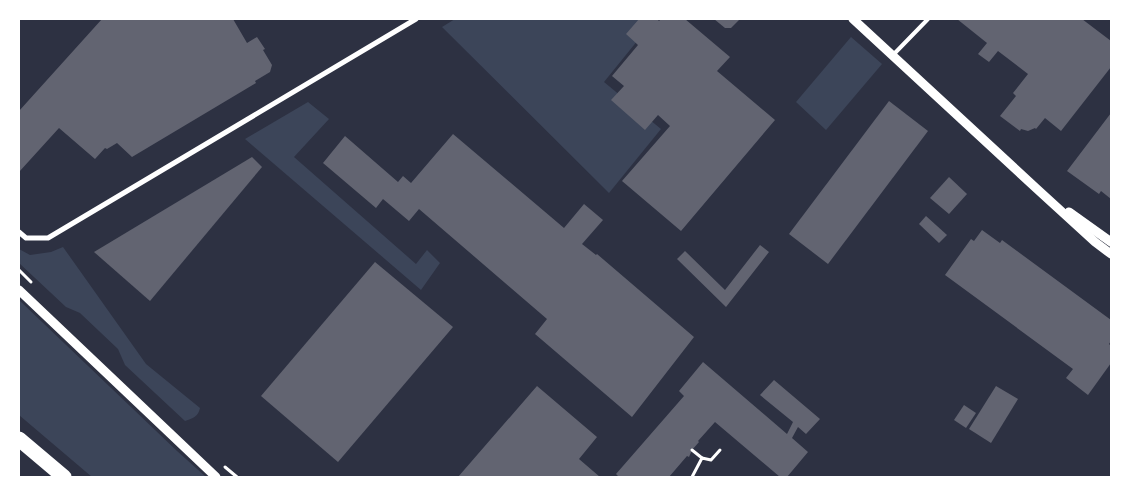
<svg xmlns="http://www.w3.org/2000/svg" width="1130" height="496" font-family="Rubik,sans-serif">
<rect width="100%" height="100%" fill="#2d3142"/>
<g fill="#3c4559">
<path d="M455,19H655L604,82L661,129L609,193L442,27Z"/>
<path d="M851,37L882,64L826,130L796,102Z"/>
<path d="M308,102L329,119L294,157L416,264L427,250L440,263L421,290L245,139Z"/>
<path d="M63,247L146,364L200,408C198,417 193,418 185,421L125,365L118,349L80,313L66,307L19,263V249L30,255L51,252Z"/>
<path d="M19,300L177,451L206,477H92L19,415Z"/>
</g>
<g fill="#626471">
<path d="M102,19H233L247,43L257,37L265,49L263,50L272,65L270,72L255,81L256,83L132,157L117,143L107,149L105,148L95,159L59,128L19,172V111Z"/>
<path d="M639,19H657L659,21L661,19H685L730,57L717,71L775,120L681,231L622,181L670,126L658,115L645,130L611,100L624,86L612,76L638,45L626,34Z"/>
<path d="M714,19H740L731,28H725Z"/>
<path d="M957,19H1082L1111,41V67L1061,131L1045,118L1036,129L1035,128L1028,131L1021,129L1020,131L1000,116L1016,96L1013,93L1028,74L998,51L989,62L978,54L987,43Z"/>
<path d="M889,101L928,131L828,264L789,234Z"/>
<path d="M1111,113V199L1101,191L1099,194L1067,171Z"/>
<path d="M453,134L564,228L584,204L603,220L582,244L596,255L597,254L694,337L632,417L535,334L547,319L419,209L409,221L383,199L376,208L323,163L345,136L398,182L403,176L411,183Z"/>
<path d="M252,157L262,167L150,301L94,252Z"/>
<path d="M949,177L967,194L949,214L930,198Z"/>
<path d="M926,216L947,235L939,243L919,224Z"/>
<path d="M982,230L1000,243L1002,240L1111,320V341L1109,344L1111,346V363L1088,395L1066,378L1073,369L945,275L971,239L974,241Z"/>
<path d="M760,245L769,252L726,307L677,259L685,251L725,290Z"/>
<path d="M375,262L453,327L338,462L261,396Z"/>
<path d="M703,362L787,434L793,422L760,395L774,380L820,419L806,434L798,427L792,438L808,452L787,477H780L715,422L698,441L699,442L692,450L689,457L687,456L669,477H619L616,474L684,396L679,391Z"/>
<path d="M537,386L597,437L579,459L600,477H458Z"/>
<path d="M996,386L1018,399L991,443L969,429Z"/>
<path d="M964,405L976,413L966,428L954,420Z"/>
</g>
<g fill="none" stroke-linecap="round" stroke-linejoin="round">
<g stroke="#fff" stroke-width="3">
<path d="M19,270L31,282"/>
<path d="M692,450L702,458"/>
<path d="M225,467L237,477"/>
<path d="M692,477L702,458L711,460L720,450"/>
</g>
<path stroke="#fff" stroke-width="4" d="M893,55L928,19"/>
<path stroke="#fff" stroke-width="5" d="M19,232L26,238H48L416,19"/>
<g stroke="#fff" stroke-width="9">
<path d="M853,19L1037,189L1095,242L1111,254"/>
<path d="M1069,212L1111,242"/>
<path d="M19,290L216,477"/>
</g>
<path stroke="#fff" stroke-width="15" d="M19,439L64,477"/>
</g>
<rect width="1130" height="496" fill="none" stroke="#ffffff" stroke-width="40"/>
</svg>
